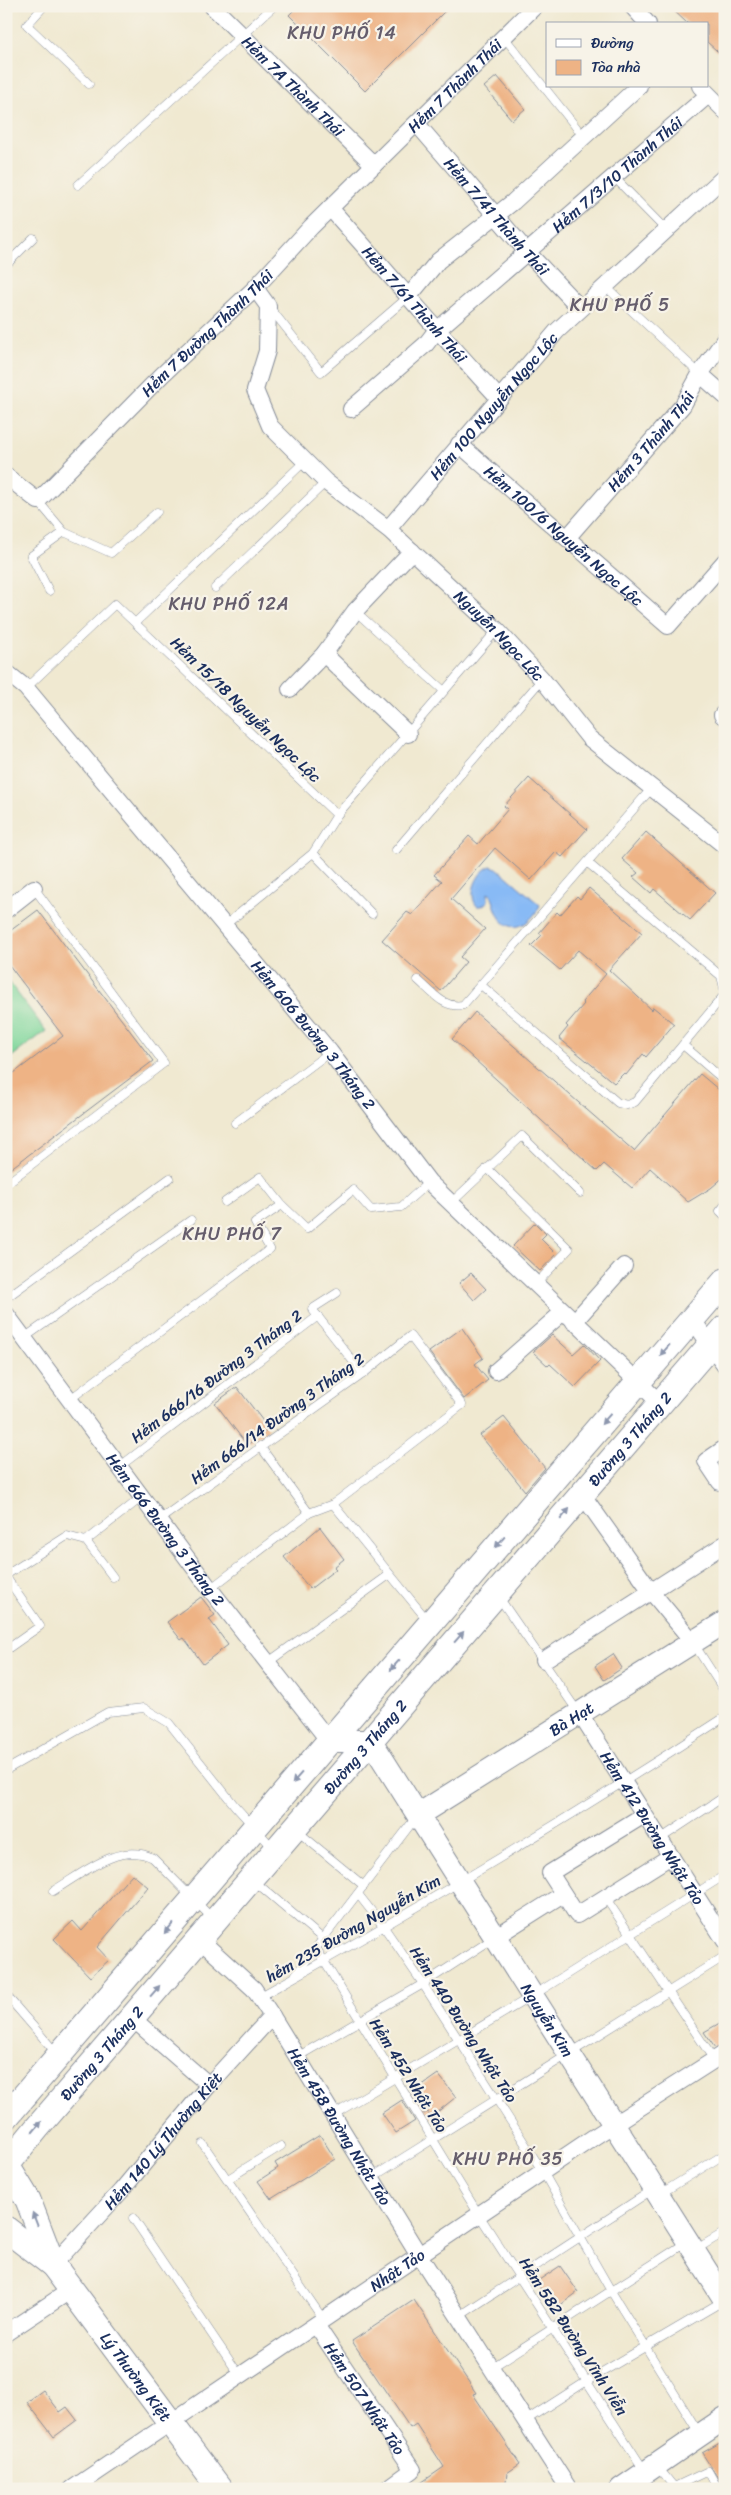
<svg xmlns="http://www.w3.org/2000/svg" width="731" height="2495" font-family="Sriracha,sans-serif">
<rect width="100%" height="100%" fill="#f7f3e8"/>
<filter id="ink" filterUnits="userSpaceOnUse"><feTurbulence type="fractalNoise" baseFrequency=".02" numOctaves="2"/><feDisplacementMap in="SourceGraphic" scale="10" xChannelSelector="R" yChannelSelector="G"/><feConvolveMatrix kernelMatrix="1 2 1 2 8 2 1 2 1" color-interpolation-filters="sRGB"/></filter>
<filter id="wash" filterUnits="userSpaceOnUse"><feTurbulence type="fractalNoise" baseFrequency=".0096" numOctaves="4" result="noise"/><feDisplacementMap in="SourceGraphic" scale="20" xChannelSelector="R" yChannelSelector="G"/><feGaussianBlur stdDeviation="1.12" result="paint"/><feColorMatrix in="noise" values="0 0 0 0 0 0 0 0 0 0 0 0 0 0 0 0 0 1.4 0 .05"/><feComposite in="paint" operator="in"/></filter>
<g filter="url(#wash)">
<rect width="100%" height="100%" fill="#f0e9d1"/>
<path fill="#80d79b" stroke="#4e837c" d="M6,978L46,1031L6,1061Z"/>
<path fill="#88baf5" stroke="#5274aa" d="M491,866L497,868L540,905C533,921 514,937 500,918C496,912 494,902 491,895L488,893V901L482,906H477C467,895 477,871 491,866Z"/>
<g id="blocks">
<g fill="#eeb385">
<path d="M298,6H450L365,91L289,15Z"/>
<path d="M669,6H725V58L707,42V24H688Z"/>
<path d="M497,76L525,109L512,120L484,87Z"/>
<path d="M529,778L587,829L562,857L556,852L531,880L495,848L451,899L485,929L460,957L466,962L441,991L382,940L407,912L412,915L442,881L434,875L469,836L478,844L508,809L504,806Z"/>
<path d="M646,832L715,893L690,920L654,889L651,893L633,877L638,873L622,859Z"/>
<path d="M589,888L642,933L609,970L652,1010L653,1007L674,1024L646,1057L643,1054L626,1075L624,1073L614,1083L559,1038L568,1027L566,1025L584,1004L582,1002L606,974L578,950L560,970L531,946L542,935L539,933L557,912L560,915L577,896L580,899Z"/>
<path d="M38,910L153,1061L6,1172V1079L63,1036L6,961V934Z"/>
<path d="M475,1012L634,1151L700,1074L725,1095V1176L711,1188L688,1202L650,1168L632,1188L604,1164L597,1171L452,1039Z"/>
<path d="M535,1223L546,1234L541,1239L556,1254L540,1271L513,1246Z"/>
<path d="M471,1273L486,1289L474,1300L459,1283Z"/>
<path d="M462,1328L483,1358L475,1364L488,1380L464,1399L429,1352Z"/>
<path d="M552,1335L573,1354L584,1344L600,1361L575,1387L550,1364L548,1366L533,1352Z"/>
<path d="M237,1387L269,1429L247,1445L215,1403Z"/>
<path d="M504,1417L545,1468L525,1491L480,1435Z"/>
<path d="M320,1527L344,1559L334,1567L336,1569L310,1589L284,1557Z"/>
<path d="M201,1597L215,1615L209,1619L228,1645L203,1664L184,1638L181,1640L167,1622Z"/>
<path d="M613,1654L622,1668L604,1680L595,1666Z"/>
<path d="M132,1874L148,1887L97,1947L109,1960L90,1977L54,1939L73,1921L82,1931Z"/>
<path d="M725,2020V2043L715,2048L704,2032Z"/>
<path d="M438,2074L456,2097L431,2117L427,2112L424,2114L411,2093Z"/>
<path d="M402,2100L415,2121L396,2133L382,2113Z"/>
<path d="M320,2135L335,2159L271,2199L258,2181L278,2168L275,2163Z"/>
<path d="M560,2266L578,2292L555,2309L536,2282Z"/>
<path d="M414,2300L476,2393L473,2394L520,2464L507,2473L505,2489H412L444,2467L416,2424L410,2428L352,2341Z"/>
<path d="M43,2390L60,2412L67,2407L77,2420L54,2437L27,2402Z"/>
<path d="M725,2440V2489L702,2453Z"/>
</g>
</g>
</g>
<g filter="url(#ink)">
<use href="#blocks" fill-opacity="0" stroke="#868c98" stroke-width="1"/>
<g fill="none" stroke-linecap="round" stroke-linejoin="round">
<g stroke="#868c98" stroke-width="9">
<g id="lane">
<path d="M44,6L27,25L89,84"/>
<path d="M504,37L584,137"/>
<path d="M614,177L666,230"/>
<path d="M78,185L274,6"/>
<path d="M6,265L33,238"/>
<path d="M605,286L700,374"/>
<path d="M271,309L321,372L408,297"/>
<path d="M38,501L64,532L111,553L157,512"/>
<path d="M215,588L326,482"/>
<path d="M49,591L31,556L64,532"/>
<path d="M355,611L443,690"/>
<path d="M136,622L304,462"/>
<path d="M26,688L115,604L337,815"/>
<path d="M396,850L542,679"/>
<path d="M313,853L372,914"/>
<path d="M588,863L721,976L725,992"/>
<path d="M224,926L313,853L337,815L497,630"/>
<path d="M418,980C432,992 444,1009 463,1005L651,789"/>
<path d="M481,985L618,1103L627,1105L635,1102L725,994"/>
<path d="M683,1045L725,1081"/>
<path d="M235,1123L330,1052"/>
<path d="M487,1168L569,1249L535,1285"/>
<path d="M6,1184L164,1063L34,888"/>
<path d="M225,1202L260,1177L282,1205L307,1229L353,1190L371,1210L401,1207L429,1182"/>
<path d="M450,1204L522,1136L580,1193"/>
<path d="M725,1205L720,1211L725,1216"/>
<path d="M337,1293L312,1309L363,1374"/>
<path d="M6,1298L170,1178"/>
<path d="M24,1338L191,1220"/>
<path d="M69,1400L270,1249L255,1223L282,1205"/>
<path d="M260,1446L309,1513"/>
<path d="M119,1467L318,1316"/>
<path d="M333,1504L428,1621"/>
<path d="M159,1520L363,1374L410,1336L462,1405L333,1504L309,1513L210,1589"/>
<path d="M86,1541L142,1497"/>
<path d="M6,1575L67,1536L86,1541L113,1577"/>
<path d="M6,1577L40,1626L6,1650"/>
<path d="M498,1596L578,1712"/>
<path d="M694,1644L725,1692"/>
<path d="M267,1663L389,1575"/>
<path d="M6,1770L108,1712L144,1708L169,1723L235,1806L273,1848"/>
<path d="M296,1830L364,1886"/>
<path d="M660,1839L725,1796"/>
<path d="M253,1880L323,1939"/>
<path d="M53,1891C82,1874 119,1841 153,1858L212,1918"/>
<path d="M358,1894L384,1927L423,1984L543,2172L611,2291L699,2433"/>
<path d="M605,1897L714,2060"/>
<path d="M316,1948L479,2215L644,2470"/>
<path d="M296,1974L417,1816"/>
<path d="M6,1995L57,2054"/>
<path d="M259,1997C418,1909 573,1816 725,1717"/>
<path d="M297,2057L423,1984L494,1938"/>
<path d="M333,2115L532,1996L725,1875"/>
<path d="M203,2144L323,2319"/>
<path d="M371,2178L725,1956"/>
<path d="M228,2179L281,2146"/>
<path d="M660,2194L725,2154"/>
<path d="M133,2218L240,2376"/>
<path d="M695,2250L725,2232"/>
<path d="M458,2317L652,2190"/>
<path d="M491,2368L687,2242"/>
<path d="M525,2421L587,2381L723,2301"/>
<path d="M657,2466L674,2487L708,2471L718,2489"/>
</g>
</g>
<g stroke="#868c98" stroke-width="18">
<g id="street">
<path id="s1" d="M212,6L374,165"/>
<path d="M632,6L648,24"/>
<path d="M700,86L725,111"/>
<path id="s2" d="M417,124L528,253L580,308"/>
<path id="s3" d="M330,208C387,271 441,336 499,398"/>
<path id="s4" d="M255,288L268,306L267,351L255,390L270,426L326,482L388,529L497,630L542,679L589,738L725,846"/>
<path d="M410,295L438,261L513,202L639,86"/>
<path d="M700,374L725,396"/>
<path id="s5" d="M351,409L426,344L436,331L707,96"/>
<path id="s6" d="M459,444L668,626L725,561"/>
<path id="s7" d="M6,476L38,501L162,375L255,288L311,227L535,6"/>
<path id="s8" d="M388,529L557,331L725,176"/>
<path id="s9" d="M567,538L683,405L700,374L725,339"/>
<path d="M324,654L408,734"/>
<path id="s10" d="M6,672L26,688L330,1052L429,1182L660,1403"/>
<path d="M290,689L324,654L355,611L412,551"/>
<path d="M725,712L722,715L725,717"/>
<path d="M6,910L34,888"/>
<path id="s11" d="M6,1314L210,1589L329,1741"/>
<path d="M692,1319L725,1365"/>
<path d="M574,1322L624,1266"/>
<path d="M496,1371L563,1312"/>
<path d="M720,1482L706,1461L725,1448"/>
<path d="M582,1494L650,1590L693,1642"/>
<path d="M544,1660L725,1544"/>
<path id="s12" d="M580,1714L725,1941"/>
<path d="M644,1815L550,1873L577,1915L671,1856"/>
<path d="M495,1937L563,1894"/>
<path id="s13" d="M199,1939L254,1989L272,2016L419,2255L569,2489"/>
<path d="M132,2018L209,2085"/>
<path id="s14" d="M53,2265L121,2191L209,2085L272,2016"/>
<path id="s15" d="M316,2325L413,2470L387,2489"/>
<path d="M6,2333L71,2290"/>
<path id="s16" d="M72,2489L594,2137L725,2053"/>
</g>
</g>
<g stroke="#868c98" stroke-width="24">
<g id="secondary">
<path id="s17" d="M329,1741H371L725,2300"/>
<path id="s18" d="M418,1815L725,1622"/>
<path d="M621,2489L725,2418"/>
</g>
</g>
<g stroke="#868c98" stroke-width="27">
<g id="primary">
<path d="M6,2117L725,1281"/>
<path id="s19" d="M6,2164L28,2200L53,2265L220,2489"/>
<path id="s20" d="M6,2166L37,2128L725,1328"/>
<path d="M6,2229L53,2265"/>
</g>
</g>
<use href="#lane" stroke="#fff" stroke-width="8"/>
<use href="#street" stroke="#fff" stroke-width="16"/>
<use href="#secondary" stroke="#fff" stroke-width="22"/>
<use href="#primary" stroke="#fff" stroke-width="25"/>
</g>
<defs><path id="oneway-solid" d="M-6-.8H1V-3.2L6.5 0L1 3.2V.8H-6Z" transform="scale(1.25)"/></defs>
<g fill="#8d97ae">
<use href="#oneway-solid" transform="translate(665 1350) rotate(131)"/>
<use href="#oneway-solid" transform="translate(606 1419) rotate(131)"/>
<use href="#oneway-solid" transform="translate(565 1514) rotate(-50)"/>
<use href="#oneway-solid" transform="translate(500 1542) rotate(131)"/>
<use href="#oneway-solid" transform="translate(459 1637) rotate(-49)"/>
<use href="#oneway-solid" transform="translate(395 1665) rotate(131)"/>
<use href="#oneway-solid" transform="translate(297 1778) rotate(131)"/>
<use href="#oneway-solid" transform="translate(169 1928) rotate(131)"/>
<use href="#oneway-solid" transform="translate(155 1991) rotate(-49)"/>
<use href="#oneway-solid" transform="translate(37 2127) rotate(-50)"/>
<use href="#oneway-solid" transform="translate(35 2219) rotate(-111)"/>
</g>
</g>
<g text-anchor="middle" stroke-width="4.5" stroke-linejoin="round" paint-order="stroke">
<g font-size="16" fill="#1b2f5e" stroke="#f7f3e8">
<text dy="6" stroke="none"><textPath href="#s1" startOffset="114">Hẻm 7A Thành Thái</textPath></text>
<text dy="6" stroke="none"><textPath href="#s7" startOffset="629">Hẻm 7 Thành Thái</textPath></text>
<text dy="6" stroke="none"><textPath href="#s5" startOffset="355">Hẻm 7/3/10 Thành Thái</textPath></text>
<text dy="6" stroke="none"><textPath href="#s2" startOffset="122">Hẻm 7/41 Thành Thái</textPath></text>
<text dy="6" stroke="none"><textPath href="#s3" startOffset="128">Hẻm 7/61 Thành Thái</textPath></text>
<text dy="6" stroke="none"><textPath href="#s7" startOffset="279">Hẻm 7 Đường Thành Thái</textPath></text>
<text dy="6" stroke="none"><textPath href="#s8" startOffset="162">Hẻm 100 Nguyễn Ngọc Lộc</textPath></text>
<text dy="6" stroke="none"><textPath href="#s9" startOffset="128">Hẻm 3 Thành Thái</textPath></text>
<text dy="6" stroke="none"><textPath href="#s6" startOffset="139">Hẻm 100/6 Nguyễn Ngọc Lộc</textPath></text>
<text dy="6" stroke="none"><textPath href="#s4" startOffset="458">Nguyễn Ngọc Lộc</textPath></text>
<text transform="translate(246 709) rotate(44)" y="6">Hẻm 15/18 Nguyễn Ngọc Lộc</text>
<text dy="6" stroke="none"><textPath href="#s10" startOffset="476">Hẻm 606 Đường 3 Tháng 2</textPath></text>
<text transform="translate(216 1376) rotate(-37)" y="6">Hẻm 666/16 Đường 3 Tháng 2</text>
<text transform="translate(277 1418) rotate(-36)" y="6">Hẻm 666/14 Đường 3 Tháng 2</text>
<text dy="6" stroke="none"><textPath href="#s20" startOffset="958">Đường 3 Tháng 2</textPath></text>
<text dy="6" stroke="none"><textPath href="#s11" startOffset="268">Hẻm 666 Đường 3 Tháng 2</textPath></text>
<text dy="6" stroke="none"><textPath href="#s18" startOffset="181">Bà Hạt</textPath></text>
<text dy="6" stroke="none"><textPath href="#s20" startOffset="552">Đường 3 Tháng 2</textPath></text>
<text dy="6" stroke="none"><textPath href="#s12" startOffset="135">Hẻm 412 Đường Nhật Tảo</textPath></text>
<text transform="translate(353 1928) rotate(-30)" y="6">hẻm 235 Đường Nguyễn Kim</text>
<text dy="6" stroke="none"><textPath href="#s17" startOffset="372">Nguyễn Kim</textPath></text>
<text transform="translate(464 2024) rotate(57)" y="6">Hẻm 440 Đường Nhật Tảo</text>
<text dy="6" stroke="none"><textPath href="#s20" startOffset="148">Đường 3 Tháng 2</textPath></text>
<text transform="translate(409 2075) rotate(58)" y="6">Hẻm 452 Nhật Tảo</text>
<text dy="6" stroke="none"><textPath href="#s13" startOffset="236">Hẻm 458 Đường Nhật Tảo</textPath></text>
<text dy="6" stroke="none"><textPath href="#s14" startOffset="166">Hẻm 140 Lý Thường Kiệt</textPath></text>
<text dy="6" stroke="none"><textPath href="#s16" startOffset="392">Nhật Tảo</textPath></text>
<text transform="translate(574 2336) rotate(57)" y="6">Hẻm 582 Đường Vĩnh Viễn</text>
<text dy="6" stroke="none"><textPath href="#s19" startOffset="251">Lý Thường Kiệt</textPath></text>
<text dy="6" stroke="none"><textPath href="#s15" startOffset="88">Hẻm 507 Nhật Tảo</textPath></text>
</g>
<g font-size="18" letter-spacing="1" fill="#655d6c" stroke="#f7f3e8">
<text x="342" y="39">KHU PHỐ 14</text>
<text x="620" y="311">KHU PHỐ 5</text>
<text x="229" y="610">KHU PHỐ 12A</text>
<text x="232" y="1240">KHU PHỐ 7</text>
<text x="508" y="2165">KHU PHỐ 35</text>
</g>
</g>
<rect width="731" height="2495" fill="none" stroke="#f7f3e8" stroke-width="25"/>
<rect x="546" y="22" width="162" height="65" fill="#f7f3e8" stroke="#9fa5b1"/>
<rect x="556" y="39" width="25" height="8" fill="#ffffff" stroke="#9fa5b1"/>
<text x="591" y="48" font-size="15" fill="#1b2f5e">Đường</text>
<rect x="556" y="60" width="25" height="15" fill="#eeb385" stroke="#9fa5b1"/>
<text x="591" y="72" font-size="15" fill="#1b2f5e">Tòa nhà</text>
</svg>
